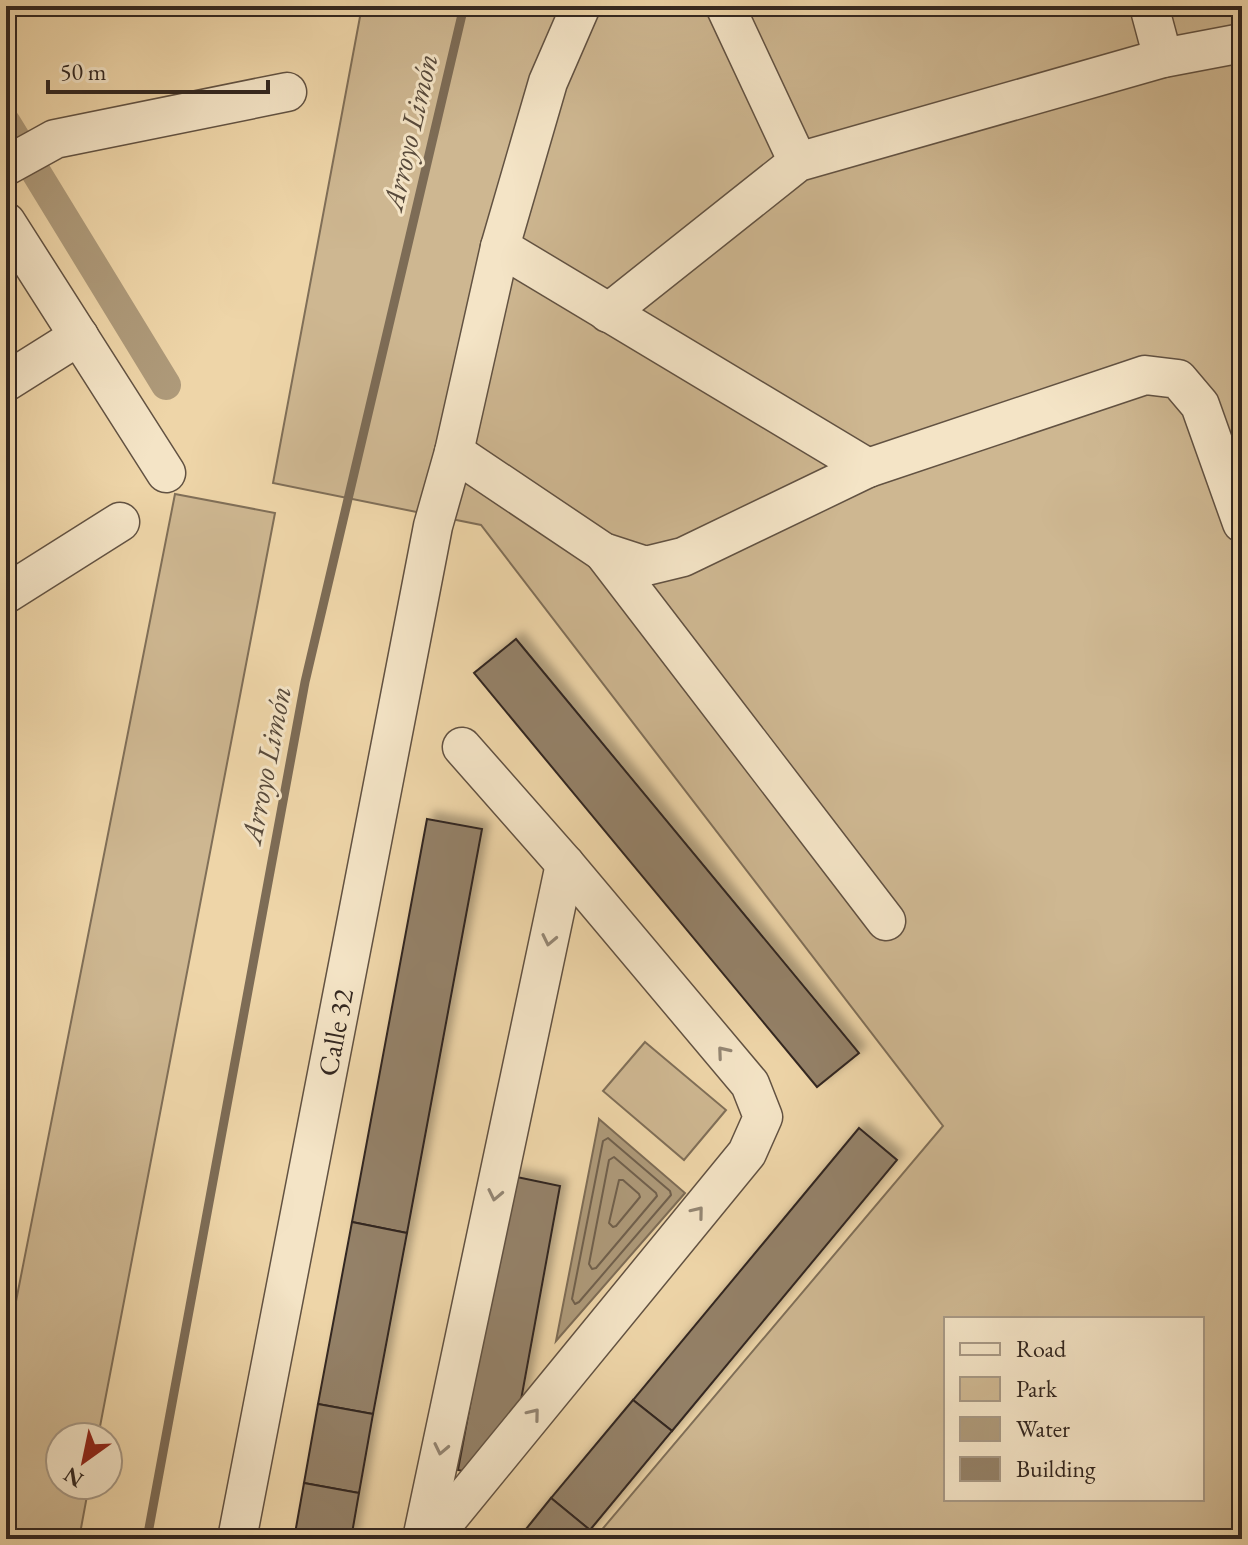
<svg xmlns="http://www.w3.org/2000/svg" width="1248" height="1545" font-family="'EB Garamond',serif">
<defs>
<filter id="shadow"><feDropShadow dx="7" dy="-7" stdDeviation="4" flood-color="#0004"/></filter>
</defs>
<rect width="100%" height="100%" fill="#eed5a8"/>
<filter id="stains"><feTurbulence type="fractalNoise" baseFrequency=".0025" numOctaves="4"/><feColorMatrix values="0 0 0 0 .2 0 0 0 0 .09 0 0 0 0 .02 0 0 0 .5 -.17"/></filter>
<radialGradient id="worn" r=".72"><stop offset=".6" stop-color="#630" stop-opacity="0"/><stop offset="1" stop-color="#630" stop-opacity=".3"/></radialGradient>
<g fill="#ceb791" stroke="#806f58" stroke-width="2" fill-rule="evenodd">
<path d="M362,6H1242V1539H594L943,1126L481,525L273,483ZM946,1319H1202V1499H946Z"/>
<path d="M175,494L275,513L98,1437H60V1485H89L79,1539H6V1352Z"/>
<path d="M645,1042L726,1110L684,1160L603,1091Z"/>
</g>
<path fill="#ae9a7a" stroke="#7d6c56" stroke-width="2" d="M599,1119L685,1193L556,1341L599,1120Z"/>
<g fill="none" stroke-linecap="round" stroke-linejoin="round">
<g stroke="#70604d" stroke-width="2">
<path d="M608,1138L670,1191L671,1195L579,1302L575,1304L572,1299L603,1141Z"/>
<path d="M614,1157L656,1193L657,1196L596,1268L592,1269L589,1264L609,1160Z"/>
<path d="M619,1180H623L639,1194L640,1197L616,1226L613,1227L609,1223Z"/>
</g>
<path stroke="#7d6c56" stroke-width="9" d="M147,1539L305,682L464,6"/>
<path stroke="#ae9a7a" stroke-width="30" d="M6,123L166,385"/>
</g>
<g fill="#948167" stroke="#332720" stroke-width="2" filter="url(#shadow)">
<path d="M516,639L859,1053L817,1087L474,673Z"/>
<path d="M427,819L482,829L407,1233L352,1222Z"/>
<path d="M859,1128L897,1160L672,1431L633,1400Z"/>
<path d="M512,1176L560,1186L519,1411L467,1472L458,1470Z"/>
<path d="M352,1222L407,1233L373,1414L318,1404Z"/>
<path d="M633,1400L672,1431L590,1530L551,1498Z"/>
<path d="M318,1404L373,1414L359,1493L304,1483Z"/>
<path d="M304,1483L359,1493L351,1539H294Z"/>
<path d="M551,1498L590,1530L582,1539H518Z"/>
</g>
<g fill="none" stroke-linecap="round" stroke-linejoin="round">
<g stroke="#625242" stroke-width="41">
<g id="minor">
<path d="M725,6L798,162"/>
<path d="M1149,6L1163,58"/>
<path d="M6,166L55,139L287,92"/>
<path d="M6,222L166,473"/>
<path d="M500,247L868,468"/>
<path d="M608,313L798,162L1163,58L1242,43"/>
<path d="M6,382L79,336"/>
<path d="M454,452L603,552L646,566L683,557L868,468L1145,375L1178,379L1200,405L1242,523"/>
<path d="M603,552L886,921"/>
<path d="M6,594L120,522"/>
<path id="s1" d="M237,1539L433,526L454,452L500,247L548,82L581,6"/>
<path d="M422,1539L565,864"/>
<path d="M431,1539L747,1153L763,1117L750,1084L565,864L462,747"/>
</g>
</g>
<use href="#minor" stroke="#f4e4c6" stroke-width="38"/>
</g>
<defs><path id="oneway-chevron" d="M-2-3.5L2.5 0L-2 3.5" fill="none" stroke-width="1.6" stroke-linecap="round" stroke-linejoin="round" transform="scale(2)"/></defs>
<g stroke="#948673">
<use href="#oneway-chevron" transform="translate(549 940) rotate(102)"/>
<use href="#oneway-chevron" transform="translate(723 1052) rotate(-130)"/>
<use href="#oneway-chevron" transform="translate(495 1195) rotate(102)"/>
<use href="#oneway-chevron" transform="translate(698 1212) rotate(-51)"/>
<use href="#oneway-chevron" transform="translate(534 1414) rotate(-51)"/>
<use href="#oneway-chevron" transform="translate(441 1449) rotate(102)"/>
</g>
<g text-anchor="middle" stroke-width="6" stroke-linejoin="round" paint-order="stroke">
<g font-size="28" fill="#332720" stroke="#f4e4c6">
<text dy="10" stroke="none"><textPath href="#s1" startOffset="516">Calle 32</textPath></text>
</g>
<g font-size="30" font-style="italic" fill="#584a3b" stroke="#f4e4c6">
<text transform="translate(410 132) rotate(-77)" y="10">Arroyo Limón</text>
<text transform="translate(266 765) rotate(-79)" y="10">Arroyo Limón</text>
</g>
</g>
<rect width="1248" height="1545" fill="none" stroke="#eed5a8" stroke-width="32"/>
<rect x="8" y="8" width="1232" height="1529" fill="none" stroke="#332720" stroke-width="4"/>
<rect x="16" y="16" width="1216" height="1513" fill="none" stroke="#332720" stroke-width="2"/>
<rect x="944" y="1317" width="260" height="184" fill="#f4e4c6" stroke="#a79884" stroke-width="2"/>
<rect x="960" y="1343" width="40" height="12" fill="#f4e4c6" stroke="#a79884" stroke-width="2"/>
<text x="1016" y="1357" font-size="24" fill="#332720">Road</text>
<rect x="960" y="1377" width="40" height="24" fill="#ceb791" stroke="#a79884" stroke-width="2"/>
<text x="1016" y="1397" font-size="24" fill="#332720">Park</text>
<rect x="960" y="1417" width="40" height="24" fill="#ae9a7a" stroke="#a79884" stroke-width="2"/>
<text x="1016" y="1437" font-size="24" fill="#332720">Water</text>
<rect x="960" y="1457" width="40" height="24" fill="#948167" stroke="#a79884" stroke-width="2"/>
<text x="1016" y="1477" font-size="24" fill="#332720">Building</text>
<g transform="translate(84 1461) rotate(213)"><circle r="38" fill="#f4e4c6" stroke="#a79884" stroke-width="2"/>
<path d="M0-6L14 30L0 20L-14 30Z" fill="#8f2418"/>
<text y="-12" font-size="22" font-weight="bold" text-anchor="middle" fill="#332720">N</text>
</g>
<path d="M48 80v12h220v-12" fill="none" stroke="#332720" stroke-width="4"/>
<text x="60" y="80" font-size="24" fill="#332720" stroke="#f4e4c6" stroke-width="6" paint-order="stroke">50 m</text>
<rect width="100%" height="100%" filter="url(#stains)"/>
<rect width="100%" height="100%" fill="url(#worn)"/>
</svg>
